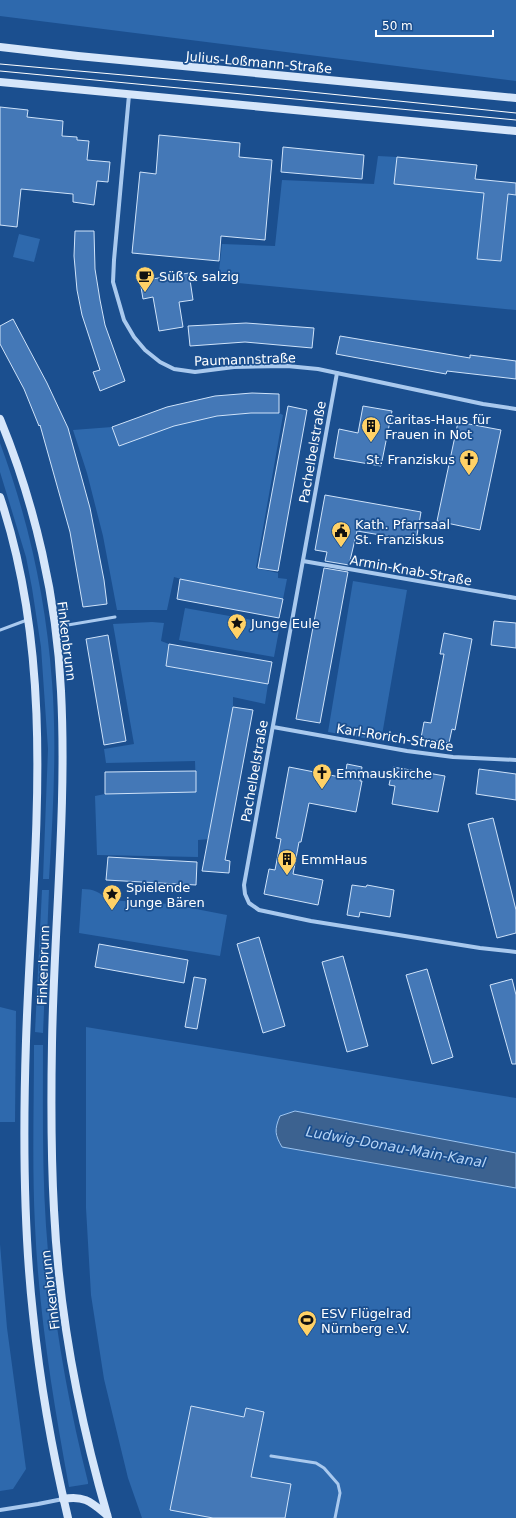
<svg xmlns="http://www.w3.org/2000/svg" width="516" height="1518" font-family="'DejaVu Sans',sans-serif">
<rect width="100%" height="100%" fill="#1b4f8f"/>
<g fill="#2e69ad">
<path d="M0,0H516V81L0,16Z"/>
<path d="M378,156L397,157L394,184L484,193L478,259L501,261L508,194L516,195V310L218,281L222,244L275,246L282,180L374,184Z"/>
<path d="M19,234L40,239L34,262L13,257Z"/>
<path d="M251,413H279L283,415L256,568L278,573V578L287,579L283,599L181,579L174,577L167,610H117L103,536L87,473L73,430L112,427L174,426L217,416Z"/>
<path d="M0,443C29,521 46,599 52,682C57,747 53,813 49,879H43L48,749L41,647L32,588L26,557L0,472Z"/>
<path d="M353,581L407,590L381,741L328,732Z"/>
<path d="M185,608L280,625L274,657L179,640Z"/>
<path d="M152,622L164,623L161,641L169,644L166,666L268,684L265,704L233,697V707L209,839L198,840V857L97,855L95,796L105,794L196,792L195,761L106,763L104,749L134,744L113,624Z"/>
<path d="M82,889C93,889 100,892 108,900L170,904L227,915L220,956L79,933Z"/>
<path d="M42,890H49L43,1033L35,1032Z"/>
<path d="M0,1007L16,1011L15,1122H0Z"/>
<path d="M86,1027L516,1098V1153L295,1111L276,1136L282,1147L516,1188V1518H142L128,1478L104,1379L91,1295L86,1208Z"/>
<path d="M34,1045H43C43,1105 42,1166 46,1226C52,1312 67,1399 88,1482V1484L69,1487C53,1400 39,1314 35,1226C32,1166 34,1105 34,1045Z"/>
<path d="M0,1244L7,1328L26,1469L13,1489L0,1491Z"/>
</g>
<path fill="#3c6290" stroke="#9cc4f0" d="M295,1111L516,1153V1188L282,1147C275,1135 274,1130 280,1116Z"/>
<g fill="#4478b7" stroke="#cfe3fa">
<path d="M0,107L28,110L27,117L63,121L62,136L77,137V140L89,141L87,160L110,162L108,182L97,181L94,205L73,202V194L21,189L17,227L0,225Z"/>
<path d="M159,135L240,143L239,157L272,160L265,240L221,236L219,261L132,253L140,172L156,174Z"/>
<path d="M283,147L364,155L362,179L281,172Z"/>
<path d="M397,157L477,165L475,179L516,183V195L508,194L501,261L477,259L484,193L394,184Z"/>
<path d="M75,231H94L95,269L100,300L105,325L125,381L100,391L93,372L100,370L82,315L77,290L74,256Z"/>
<path d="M189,273L193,300L179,302L183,327L159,331L153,297L143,299L140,281Z"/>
<path d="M13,319L47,383L68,428L90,508L104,580L107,604L83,607L70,532L40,425L39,426L24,389L0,344V326Z"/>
<path d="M246,323L314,328L312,348L245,342L190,346L188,326Z"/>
<path d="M340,336L470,358V355L516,361V379L447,371L446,374L336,354Z"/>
<path d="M252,393L279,394V413H251L217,416L174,426L119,446L112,427L167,407L215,396Z"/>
<path d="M288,406L307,410L278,571L258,568Z"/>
<path d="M363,406L392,411L381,466L334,458L339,429L358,433Z"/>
<path d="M458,422L501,430L480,530L437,521Z"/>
<path d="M325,495L421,512L416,541L357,531L349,565L325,561L327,552L315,550Z"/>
<path d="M324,568L348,572L320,723L296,719Z"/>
<path d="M180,579L283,599L279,618L177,599Z"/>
<path d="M494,621L516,623V648L491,645Z"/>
<path d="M444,633L472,639L455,730L452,729L449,743L421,738L424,722L431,723L444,654H440Z"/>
<path d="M108,635L126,741L104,745L86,639Z"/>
<path d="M169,644L272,662L268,684L166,666Z"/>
<path d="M233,707L253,710L225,860L230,861L229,873L202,871Z"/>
<path d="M347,764L362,767L360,781H362L356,812L309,803L301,842H299L293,874L323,880L318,905L264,894L269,869L275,870L281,839L276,838L289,767L345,778Z"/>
<path d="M393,767L445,776L438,812L392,804L395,786L389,785Z"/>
<path d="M479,769L516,774V800L476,794Z"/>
<path d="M196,771V792L105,794V772Z"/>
<path d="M493,818L516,910V933L497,938L468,824Z"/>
<path d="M108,857L197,862L196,885L106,880Z"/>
<path d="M352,885L366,887L367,885L394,890L390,917L360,912L359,917L347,915Z"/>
<path d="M259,937L285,1026L263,1033L237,944Z"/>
<path d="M99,944L188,960L184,983L95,967Z"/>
<path d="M343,956L368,1046L347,1052L322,962Z"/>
<path d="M427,969L453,1057L432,1064L406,975Z"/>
<path d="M194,977L206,979L197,1029L185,1027Z"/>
<path d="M512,979L516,995V1064H512L490,985Z"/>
<path d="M191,1406L244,1417L246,1408L264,1412L251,1477L291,1484L285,1518H213L170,1510Z"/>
</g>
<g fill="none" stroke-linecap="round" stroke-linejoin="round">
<g stroke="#a9c9ee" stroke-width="3">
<path d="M56,627L115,617"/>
<path d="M0,630L27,620"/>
<path d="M271,1456L316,1463L324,1468L338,1484L340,1493L335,1518"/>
</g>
<g stroke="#a9c9ee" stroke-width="4">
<path d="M129,95L114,260L113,282L124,320L134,337L145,350L160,362L174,369L195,372L234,367L287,366L318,369L483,404L516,409"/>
<path d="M337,373L244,885L245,894L249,903L259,910L311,921L480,948L516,952"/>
<path d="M303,561L516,598"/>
<path d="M273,727L407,751L453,757L516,760"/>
<path d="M0,1510L38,1504L63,1499"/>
</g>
<g stroke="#d6e6fa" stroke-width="8">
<path d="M0,47L78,56L516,98"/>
<path d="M0,82L516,131"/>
<path d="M0,419C35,504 57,600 61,691C67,808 54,926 52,1043C51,1098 51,1155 54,1210C59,1314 79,1418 108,1518"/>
<path d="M0,497C59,673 32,859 26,1041C23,1132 23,1224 33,1314C40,1383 52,1451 68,1518"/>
<path d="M63,1499C84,1495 91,1502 107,1515"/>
</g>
<g stroke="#fff" stroke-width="1">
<path d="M0,64L281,89L516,113"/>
<path d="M0,71L516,120"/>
</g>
</g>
<defs>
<g id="cafe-pin" transform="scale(1)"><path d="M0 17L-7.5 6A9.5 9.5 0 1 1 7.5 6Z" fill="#ffd166" stroke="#1b4f8f"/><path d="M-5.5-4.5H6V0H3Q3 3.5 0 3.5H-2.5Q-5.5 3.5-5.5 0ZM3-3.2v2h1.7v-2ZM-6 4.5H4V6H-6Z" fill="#111"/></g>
<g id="building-pin" transform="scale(1)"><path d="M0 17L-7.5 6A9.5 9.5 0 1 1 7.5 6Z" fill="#ffd166" stroke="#1b4f8f"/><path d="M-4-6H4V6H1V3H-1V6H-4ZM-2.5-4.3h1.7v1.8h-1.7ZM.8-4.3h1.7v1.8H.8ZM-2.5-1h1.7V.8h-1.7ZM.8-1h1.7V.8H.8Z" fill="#111"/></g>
<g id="church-pin" transform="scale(1)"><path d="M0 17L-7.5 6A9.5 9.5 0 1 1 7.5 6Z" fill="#ffd166" stroke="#1b4f8f"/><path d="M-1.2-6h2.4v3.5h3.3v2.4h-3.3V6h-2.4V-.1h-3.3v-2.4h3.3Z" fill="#111"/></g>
<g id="civic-pin" transform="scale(1)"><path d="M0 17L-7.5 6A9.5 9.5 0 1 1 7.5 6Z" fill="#ffd166" stroke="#1b4f8f"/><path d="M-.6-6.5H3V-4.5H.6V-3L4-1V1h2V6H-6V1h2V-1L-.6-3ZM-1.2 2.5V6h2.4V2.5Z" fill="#111"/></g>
<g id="sight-pin" transform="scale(1)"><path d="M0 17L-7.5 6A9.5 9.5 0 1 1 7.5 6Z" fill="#ffd166" stroke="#1b4f8f"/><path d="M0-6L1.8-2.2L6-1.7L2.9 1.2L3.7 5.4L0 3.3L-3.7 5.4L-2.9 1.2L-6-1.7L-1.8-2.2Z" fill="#111"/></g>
<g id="stadium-pin" transform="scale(1)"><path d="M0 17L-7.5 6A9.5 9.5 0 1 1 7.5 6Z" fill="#ffd166" stroke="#1b4f8f"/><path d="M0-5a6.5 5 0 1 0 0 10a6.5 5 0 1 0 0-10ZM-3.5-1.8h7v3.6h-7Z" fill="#111"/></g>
</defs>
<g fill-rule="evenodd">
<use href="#cafe-pin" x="145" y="276"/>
<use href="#building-pin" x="371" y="426"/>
<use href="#church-pin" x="469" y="459"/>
<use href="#civic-pin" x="341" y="531"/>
<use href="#sight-pin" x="237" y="623"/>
<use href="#church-pin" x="322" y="773"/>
<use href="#building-pin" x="287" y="859"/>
<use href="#sight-pin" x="112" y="894"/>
<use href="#stadium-pin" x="307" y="1320"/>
</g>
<g text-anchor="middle" stroke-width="3.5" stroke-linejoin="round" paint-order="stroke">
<g font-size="13" fill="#fff" stroke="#1b4f8f">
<text transform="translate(259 62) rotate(5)" y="5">Julius-Loßmann-Straße</text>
<text transform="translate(245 359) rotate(-2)" y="5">Paumannstraße</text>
<text transform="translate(312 452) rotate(-80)" y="5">Pachelbelstraße</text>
<text transform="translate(411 570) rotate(10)" y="5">Armin-Knab-Straße</text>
<text transform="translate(67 641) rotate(83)" y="5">Finkenbrunn</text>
<text transform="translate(395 737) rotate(9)" y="5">Karl-Rorich-Straße</text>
<text transform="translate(254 771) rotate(-80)" y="5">Pachelbelstraße</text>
<text transform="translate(43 965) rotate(-88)" y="5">Finkenbrunn</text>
<text transform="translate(50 1290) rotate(-97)" y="5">Finkenbrunn</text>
</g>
<g font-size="13" fill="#fff" stroke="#1b4f8f" text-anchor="start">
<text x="159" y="281">Süß &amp; salzig</text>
<text x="385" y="424">Caritas-Haus für<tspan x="385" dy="15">Frauen in Not</tspan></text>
<text x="455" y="464" text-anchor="end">St. Franziskus</text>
<text x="355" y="529">Kath. Pfarrsaal<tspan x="355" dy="15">St. Franziskus</tspan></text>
<text x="251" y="628">Junge Eule</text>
<text x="336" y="778">Emmauskirche</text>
<text x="301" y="864">EmmHaus</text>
<text x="126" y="892">Spielende<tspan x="126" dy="15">junge Bären</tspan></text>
<text x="321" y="1318">ESV Flügelrad<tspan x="321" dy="15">Nürnberg e.V.</tspan></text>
</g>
<g font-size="14" font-style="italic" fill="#b5d3f5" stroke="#1b4f8f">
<text transform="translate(396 1147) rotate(10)" y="5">Ludwig-Donau-Main-Kanal</text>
</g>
</g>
<path d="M376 30v6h117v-6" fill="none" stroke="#ffffff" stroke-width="2"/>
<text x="382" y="30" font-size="12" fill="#ffffff" stroke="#1b4f8f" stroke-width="3" paint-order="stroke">50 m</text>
</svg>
